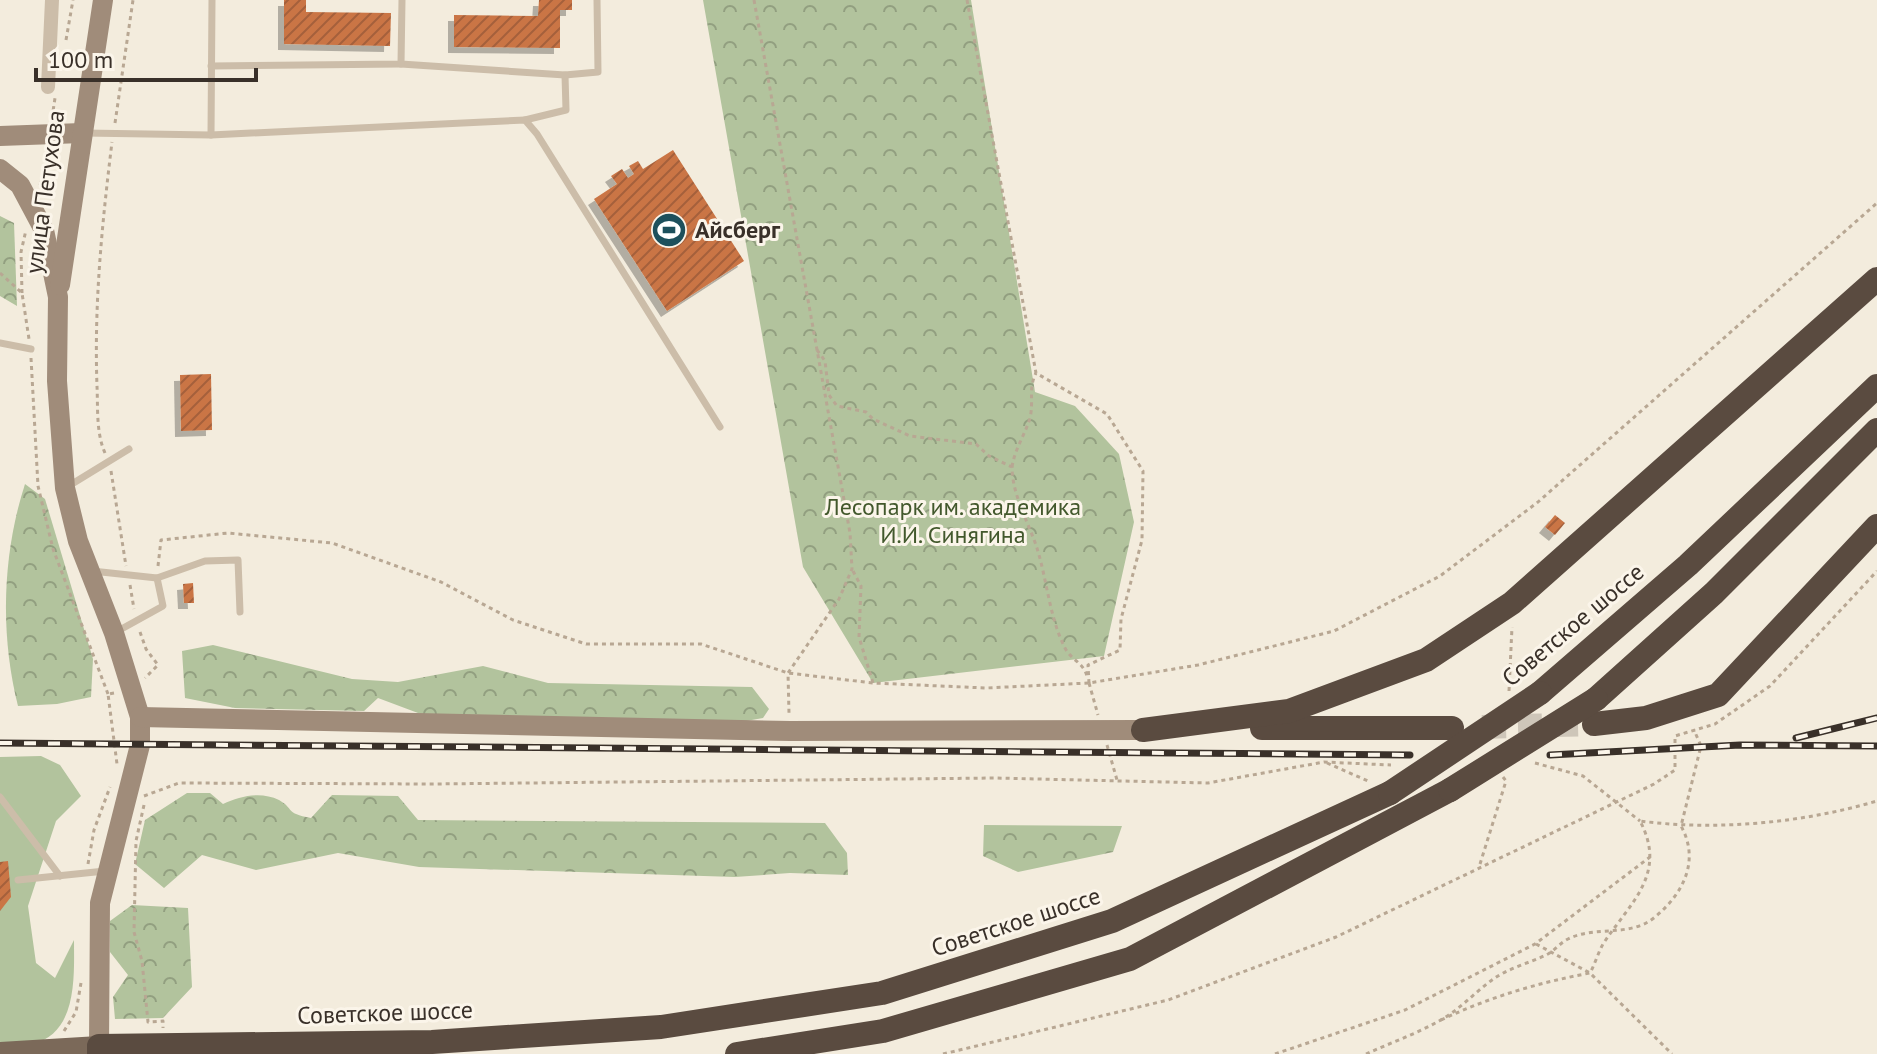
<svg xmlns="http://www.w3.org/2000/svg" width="1877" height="1054" font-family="'PT Sans',sans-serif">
<defs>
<pattern id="forest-crowns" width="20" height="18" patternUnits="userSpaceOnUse" patternTransform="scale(2)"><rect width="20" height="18" fill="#b2c39d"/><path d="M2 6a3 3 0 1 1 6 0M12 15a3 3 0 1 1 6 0" fill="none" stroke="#929f80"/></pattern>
<pattern id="building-hatch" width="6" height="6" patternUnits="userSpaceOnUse" patternTransform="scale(2)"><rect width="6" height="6" fill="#ca7545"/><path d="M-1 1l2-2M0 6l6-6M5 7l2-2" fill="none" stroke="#a5603a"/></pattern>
<filter id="shadow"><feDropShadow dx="-6" dy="6" stdDeviation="0" flood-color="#0004"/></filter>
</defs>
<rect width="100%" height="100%" fill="#f3ecdd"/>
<path fill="#b2c39d" d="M41,756L60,765L81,796L56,821L28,906L36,963L55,978L74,940C74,975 78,1034 32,1044C23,1046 9,1043 0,1042V757Z"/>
<g fill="url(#forest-crowns)">
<path d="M703,0H971L1035,392L1075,406L1119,454L1134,522L1104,656L873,683L803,567Z"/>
<path d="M0,216L14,223L17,306L0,296Z"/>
<path d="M25,484L45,499L93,659L91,697L57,704L18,706C0,635 2,555 25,484Z"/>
<path d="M213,645L352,679L398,682L483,666L548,683L752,687L769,709L763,718L746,721L426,716L378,698L364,711L235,708L185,698L182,651Z"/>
<path d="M187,793H210L223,804C240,796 261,791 279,800C295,809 284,813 311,818L332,795L398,796L418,820L825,823L847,853L848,875L790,873L735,877L419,867L338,853L256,870L202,855L164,888L135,864L145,820Z"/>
<path d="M984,825L1122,826L1113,852L1018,872L983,856Z"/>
<path d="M132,905L188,908L192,987L163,1018L115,1019L113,997L128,975L110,952V921Z"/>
</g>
<g fill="url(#building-hatch)" filter="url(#shadow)">
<path d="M284,0H306V12L391,13L390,46L284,44Z"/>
<path d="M539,0H572V10H560V48L454,47V15L538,16Z"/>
<path d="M673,150L744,261L667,311L594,199L617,184L611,176L622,169L628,178L634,174L629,166L638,161L643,169Z"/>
<path d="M211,374L212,430L181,431L180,375Z"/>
<path d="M1555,515L1565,523L1555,535L1545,527Z"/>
<path d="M193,583L194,603H184L183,584Z"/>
<path d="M8,861L11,897L0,911V862Z"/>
</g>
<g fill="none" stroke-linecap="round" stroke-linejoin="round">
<path stroke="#cec6b9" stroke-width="24" stroke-dasharray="24 12" stroke-linecap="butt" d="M1482,727L1594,724"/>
<g stroke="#b8a793" stroke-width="3" stroke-dasharray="4 4" stroke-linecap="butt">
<path d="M754,0L850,533L852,569L839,599L788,673L789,713"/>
<path d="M967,0L1036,373L1107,414L1143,471L1142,540L1121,619L1120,650L1088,665L1089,683"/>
<path d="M66,40L73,0"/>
<path d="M52,118L55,98"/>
<path d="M115,123L133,0"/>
<path d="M40,185L51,150"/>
<path d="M0,273L22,293L29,339"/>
<path d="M22,293L21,252L26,230"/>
<path d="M817,350L825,361L829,395L837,406L866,412L873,419L910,436L976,444L989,456L1012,467C1012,493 1027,520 1036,545C1047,578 1049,617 1065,648C1071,660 1083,662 1087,676"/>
<path d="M31,358L38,486L53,549L108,694"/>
<path d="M105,453C96,433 98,408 97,386C94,304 102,224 112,142"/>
<path d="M1012,467C1015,448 1025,435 1030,418C1034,401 1028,389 1036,373"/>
<path d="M111,471L126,566"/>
<path d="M158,566L161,540L228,533L332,543L441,582L513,620L586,644H701L788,673L873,683L986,688L1089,683L1198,665L1334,631L1440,576L1538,502L1877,203"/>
<path d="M853,571L861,586L859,637L873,683"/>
<path d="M130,585L134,609"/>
<path d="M140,632L146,649L158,665L145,678"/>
<path d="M1089,683L1098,715"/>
<path d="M1509,691L1512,627"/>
<path d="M114,693L108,694L117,764"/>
<path d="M1107,745L1117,780"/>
<path d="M1327,763L1368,781"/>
<path d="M1535,763L1583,776L1640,821"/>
<path d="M144,796L179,783L433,784L995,778L1208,783L1324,762L1391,765"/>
<path d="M144,805L136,841L134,932L142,961L148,1022L163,1021V1028"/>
<path d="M88,864L94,830L110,787"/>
<path d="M1480,864L1506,781L1503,777"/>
<path d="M1536,944L1590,973L1672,1054"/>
<path d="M1441,1020C1490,997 1537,983 1590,973C1595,964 1598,953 1603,944C1630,903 1668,874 1640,821C1717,831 1802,823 1877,801"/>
<path d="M64,1031L76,1012L81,983"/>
<path d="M943,1054L1168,1000L1336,937L1654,784L1675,770V736L1715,724L1770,686L1877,571"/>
<path d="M1275,1054L1405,1010L1535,944L1650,857"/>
<path d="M1366,1054C1390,1043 1416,1034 1439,1021C1458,1011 1474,993 1492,980C1508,968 1530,963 1548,954C1555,950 1560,943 1568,939C1596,925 1630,938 1655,917C1684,893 1700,860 1681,826L1701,746L1694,730"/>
</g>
<g stroke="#ccbda9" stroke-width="7">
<path d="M401,64L565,75L598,72L597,0"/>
<path d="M211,66L401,64L402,0"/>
<path d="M525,120L566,110L565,75"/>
<path d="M84,133L211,135L525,120L537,134L720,427"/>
<path d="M211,135L212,0"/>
<path d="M0,343L31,349"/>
<path d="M67,487L129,449"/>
<path d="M92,571L157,578L205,561L238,560L240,612"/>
<path d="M116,632L163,606L157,578"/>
<path d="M0,797L60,876"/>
<path d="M18,880L105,871"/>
</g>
<path stroke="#ccbda9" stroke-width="14" d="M48,87L52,0"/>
<g stroke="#a08c7a" stroke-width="20">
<path d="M0,136L82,133"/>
<path d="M0,169L20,185L44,230L58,297L57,381L65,488L78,541L114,633L140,717V745L100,903L99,1046"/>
<path d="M60,285L103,0"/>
<path d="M140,717L790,731L1143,730"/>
</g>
<path stroke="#7b6959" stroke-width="20" d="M0,1052L99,1046"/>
<g stroke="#5a4b40" stroke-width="24">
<path d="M1540,693L1688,565L1877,386"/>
<path d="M1596,699L1714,593L1877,430"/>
<path d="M1594,724L1646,718L1718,695L1877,526"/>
<path d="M1262,728H1452"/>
<path d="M1143,730L1289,711L1426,660L1512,603L1877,279"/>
<path d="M99,1054V1046L432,1042L661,1027L882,993L1112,921L1390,793"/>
<path d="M737,1054L883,1031L1130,959L1450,790"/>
</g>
<g stroke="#393029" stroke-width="7">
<g id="rail">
<path d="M1796,738L1877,718"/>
<path d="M0,743L1410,755"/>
<path d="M1550,755L1740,745L1877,746"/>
</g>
</g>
<use href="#rail" stroke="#fbf5ea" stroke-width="4" stroke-dasharray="12" stroke-linecap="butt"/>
<g stroke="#5a4b40" stroke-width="24">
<path d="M1450,790L1596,699"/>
<path d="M1390,793L1540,693"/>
</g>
</g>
<defs>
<g id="stadium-disc" transform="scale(1.8)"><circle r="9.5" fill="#1d505c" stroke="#fbf5ea"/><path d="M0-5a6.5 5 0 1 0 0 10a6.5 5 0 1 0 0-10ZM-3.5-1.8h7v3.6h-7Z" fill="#fff"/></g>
</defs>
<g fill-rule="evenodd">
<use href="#stadium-disc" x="669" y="230"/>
</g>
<g text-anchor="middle" stroke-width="6" stroke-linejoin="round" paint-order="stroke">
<g font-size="24" fill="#393029" stroke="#fbf5ea">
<text transform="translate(45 192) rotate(-82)" y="8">улица Петухова</text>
<text transform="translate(1573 625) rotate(-40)" y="8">Советское шоссе</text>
<text transform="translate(1016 922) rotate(-18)" y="8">Советское шоссе</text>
<text transform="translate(385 1013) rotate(-2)" y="8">Советское шоссе</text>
</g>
<g font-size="24" font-weight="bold" fill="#393029" stroke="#fbf5ea" text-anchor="start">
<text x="695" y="238">Айсберг</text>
</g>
<g font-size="24" fill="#42582c" stroke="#fbf5ea">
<text x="953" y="515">Лесопарк им. академика<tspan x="953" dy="28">И.И. Синягина</tspan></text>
</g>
</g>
<path d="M36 68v12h220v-12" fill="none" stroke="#393029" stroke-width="4"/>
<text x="48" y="68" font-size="24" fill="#393029" stroke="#fbf5ea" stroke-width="6" paint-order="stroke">100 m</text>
</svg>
